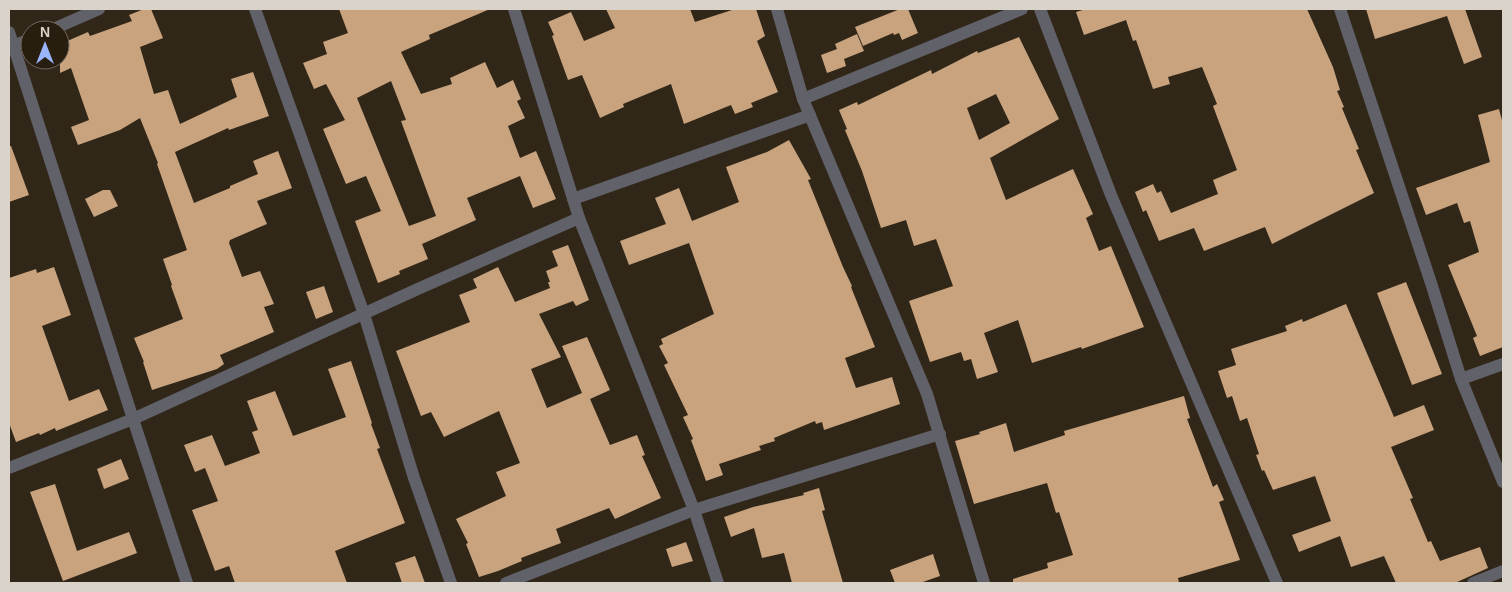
<svg xmlns="http://www.w3.org/2000/svg" width="1512" height="592" font-family="Helvetica,sans-serif">
<rect width="100%" height="100%" fill="#312719"/>
<g fill="#c8a37e" fill-rule="evenodd">
<path d="M144,9H151L163,38L140,47L154,94L168,90L180,124L237,97L231,79L253,72L269,116L229,130L228,128L175,152L194,203L230,188V186L258,174L253,161L278,151L292,188L257,201L267,224L230,240L229,243L242,277L260,271L274,304L264,307L274,332L220,355L224,364L217,369L152,390L143,362H144L134,338L183,319L171,286L172,285L163,259L187,250L157,164L158,163L140,118L120,130L78,145L71,127L89,120L71,68L60,73V46L65,44V42L88,32L90,36L132,21L129,15Z"/>
<path d="M339,9H490L429,35L430,39L401,52L421,94L452,84L450,78L485,62L497,88L513,80L521,99L517,101L525,118L508,126L520,158L536,151L556,199L533,208L520,176L467,198L476,220L422,244L428,259L399,271L400,274L378,283L355,221L381,211L366,176L346,184L323,129L345,120L326,84L314,89L303,63L327,54L323,42L348,33ZM391,81L406,120L401,121L436,216L409,226L357,98Z"/>
<path d="M606,9H690L695,22L735,9H756L765,36L757,41L778,92L751,103L753,107L735,114L731,105L684,124L671,84L623,104L624,107L600,118L582,75L568,80L552,36L554,35L548,22L571,12L584,41L615,28Z"/>
<path d="M900,9H908L918,33L902,40L899,33L894,35L893,33L863,46L855,27Z"/>
<path d="M1086,9H1307L1333,67L1340,90L1337,91L1344,107L1342,108L1359,149L1356,150L1374,193L1272,244L1265,227L1204,251L1194,228L1159,241L1146,210L1143,212L1135,192L1153,184L1157,193L1161,191L1171,213L1218,194L1213,180L1237,170L1213,106L1217,104L1202,67L1168,77L1170,84L1153,89L1136,40L1133,41L1126,20L1084,35L1076,12Z"/>
<path d="M1366,9H1465L1482,57L1464,64L1447,16L1375,39Z"/>
<path d="M857,34L864,51L844,59L846,66L827,73L821,55L837,49L835,44Z"/>
<path d="M1019,37L1059,119L990,158L1006,200L1073,169L1093,214L1086,218L1099,251L1111,246L1144,327L1082,349L1081,347L1032,363L1018,320L984,333L998,372L977,379L971,359L964,361L961,352L930,362L909,301L953,286L936,239L914,246L906,220L881,228L862,171L845,130L847,129L839,110L857,102L858,105L931,70L932,74L977,51L978,53ZM996,94L1010,123L979,140L967,108Z"/>
<path d="M1499,109L1503,124V347L1480,356L1473,338L1477,336L1448,265L1479,252L1470,221L1464,223L1457,203L1426,215L1416,188L1490,162L1478,115Z"/>
<path d="M789,140L811,179L808,180L843,267L852,286L851,287L875,347L845,358L856,388L892,377L900,404L824,430L822,422L816,424L815,421L774,438L775,441L759,446L761,450L719,464L723,475L706,481L691,440L693,439L683,417L688,415L664,365L668,363L659,346L663,344L661,339L714,314L689,243L629,265L620,241L666,224L655,198L679,188L692,221L739,202L726,167L767,152Z"/>
<path d="M9,146H11L29,195L9,202Z"/>
<path d="M103,190H110L118,206L94,217L85,199Z"/>
<path d="M568,245L589,300L576,306L573,301L539,314L561,357L531,369L547,408L582,393L562,346L587,337L610,390L590,399L610,445L637,435L645,455L642,456L661,498L615,519L609,508L556,529L561,543L521,558L522,561L498,571L479,577L466,544L468,543L456,519L506,496L496,472L520,463L499,411L444,437L431,412L421,416L396,351L470,322L459,295L477,288L473,279L498,267L515,302L550,288L548,282H550L546,271L558,266L552,251Z"/>
<path d="M54,267L71,315L42,326L69,401L99,389L108,410L56,431L55,428L40,435L39,433L16,442L9,423V278L36,269L37,273Z"/>
<path d="M1406,282L1442,374L1412,385L1377,293Z"/>
<path d="M324,286L333,312L316,319L306,292Z"/>
<path d="M1346,304L1394,417L1424,405L1434,430L1391,447L1413,498L1410,499L1428,542L1431,541L1440,561L1480,547L1488,568L1455,583H1396L1384,556L1351,567L1340,536L1299,552L1292,535L1331,521L1315,476L1273,490L1264,470L1262,471L1256,455L1259,454L1247,418L1240,421L1232,396L1227,398L1218,371L1236,365L1231,349L1287,331L1285,326L1302,319L1303,322Z"/>
<path d="M351,361L372,423L371,424L380,448L377,449L405,523L335,551L347,583H235L229,566L215,571L200,531L192,510L218,501L205,468L195,472L184,445L212,435L225,466L260,453L252,432L258,430L247,401L275,391L293,436L346,417L328,369Z"/>
<path d="M1184,396L1190,418L1187,419L1213,487L1217,484L1224,500L1219,502L1240,560L1178,578L1179,583H1013V579L1048,568L1047,563L1073,555L1059,512L1056,513L1047,483L974,504L955,441L980,434L979,432L1006,423L1014,452L1065,435L1064,431Z"/>
<path d="M121,459L129,479L104,489L97,469Z"/>
<path d="M55,484L77,551L129,532L137,553L63,581L30,492Z"/>
<path d="M819,488L825,510L822,511L843,583H792L784,553L762,558L754,528L731,537L724,517L753,507L804,495L803,493Z"/>
<path d="M686,542L693,561L672,567L666,549Z"/>
<path d="M933,554L940,576L920,583H895L890,570Z"/>
<path d="M415,556L425,583H402L395,563Z"/>
</g>
<g fill="none" stroke-linecap="round" stroke-linejoin="round">
<g stroke="#616169" stroke-width="12">
<path d="M255,9L364,314L414,478L451,583"/>
<path d="M514,9L579,218L694,510L718,583"/>
<path d="M777,9L803,99L927,394L984,583"/>
<path d="M1040,9L1111,195L1277,583"/>
<path d="M1340,9L1432,286L1461,379L1503,482"/>
<path d="M51,30L99,9"/>
<path d="M9,32L133,419L187,583"/>
<path d="M13,46L30,39"/>
<path d="M803,99L1022,9"/>
<path d="M573,199L810,115"/>
<path d="M1461,379L1503,364"/>
<path d="M9,468L133,419L420,288L579,218"/>
<path d="M506,583L694,510L940,434"/>
<path d="M1473,583L1503,571"/>
</g>
</g>
<rect width="1512" height="592" fill="none" stroke="#dad3ca" stroke-width="20"/>
<g transform="translate(45 45)"><circle r="24" fill="#271e0f" stroke="#6f665a"/>
<path d="M0-4L9 19L0 12L-9 19Z" fill="#9bb5fd"/>
<text y="-8" font-size="14" font-weight="bold" text-anchor="middle" fill="#dad3ca">N</text>
</g>
</svg>
